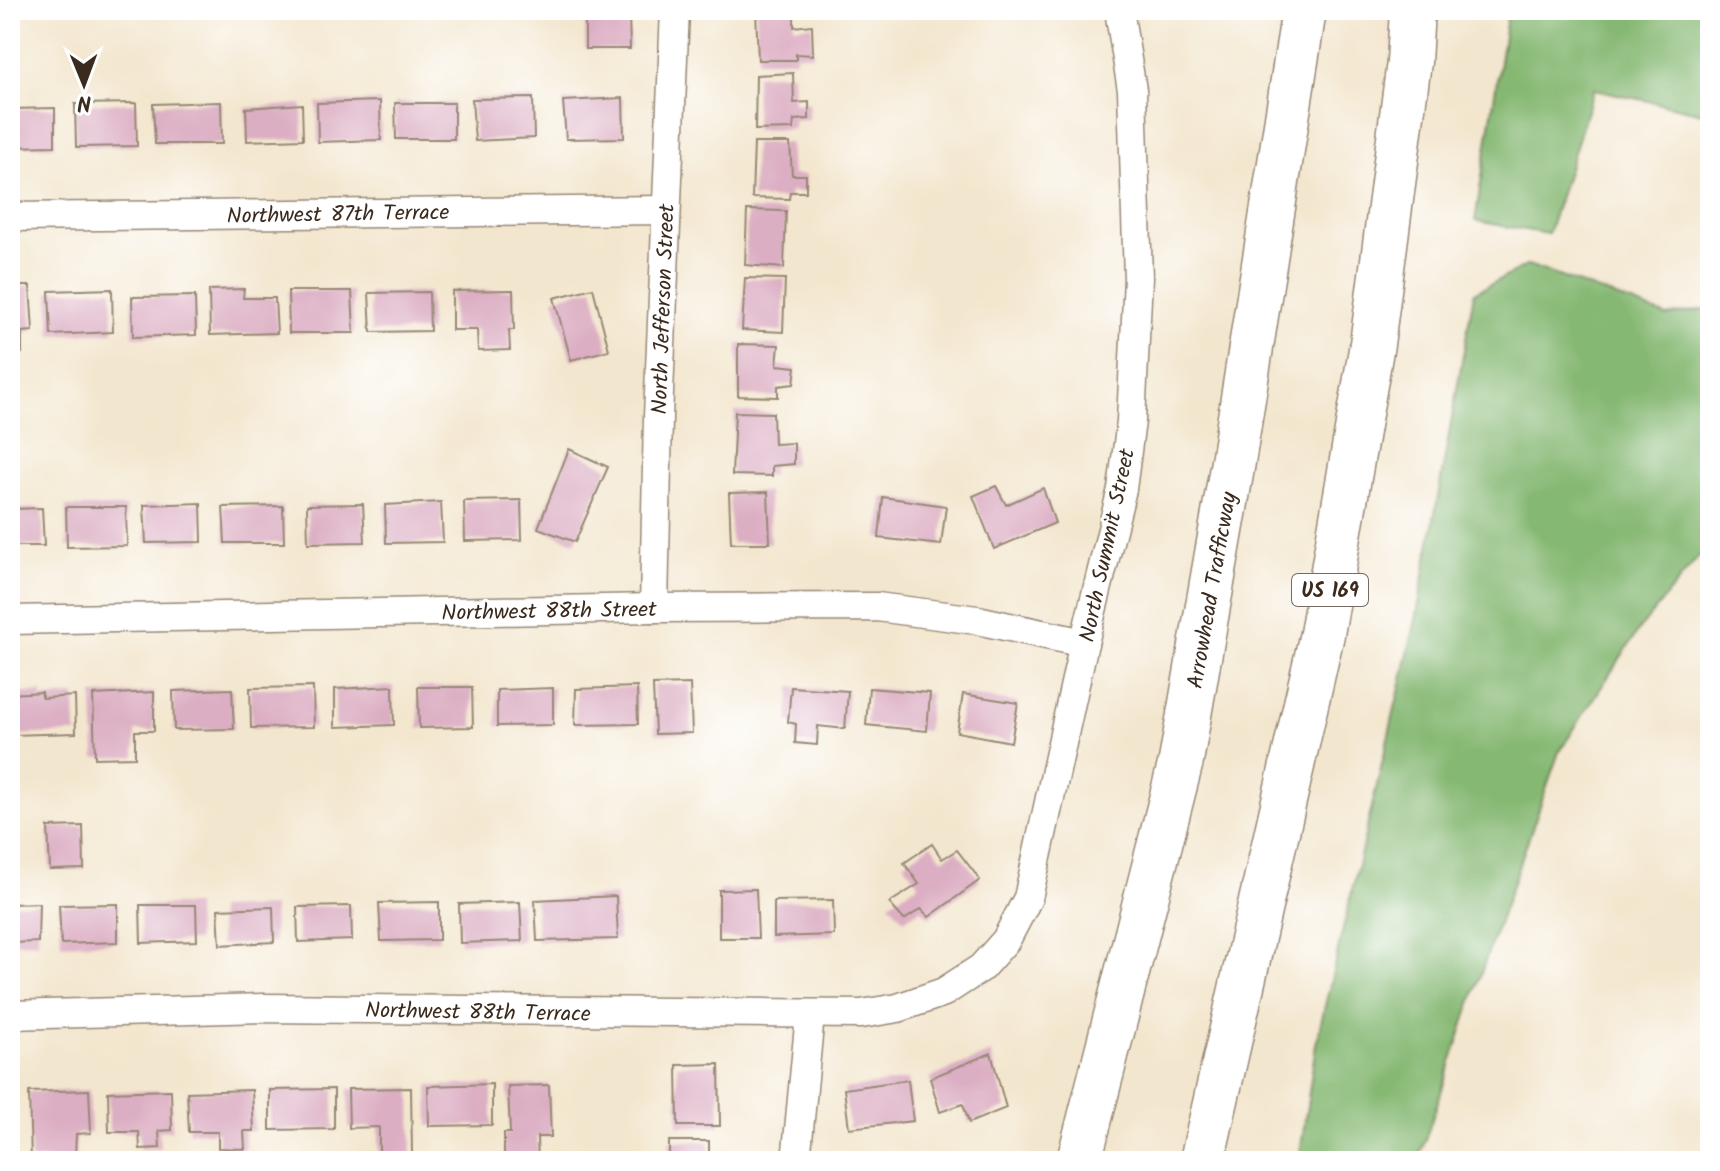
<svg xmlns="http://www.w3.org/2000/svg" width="1720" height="1171" font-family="Kalam,sans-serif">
<rect width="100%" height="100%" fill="#fff"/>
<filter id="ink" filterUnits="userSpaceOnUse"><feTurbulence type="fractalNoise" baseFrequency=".0125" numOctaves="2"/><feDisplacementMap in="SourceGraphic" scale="16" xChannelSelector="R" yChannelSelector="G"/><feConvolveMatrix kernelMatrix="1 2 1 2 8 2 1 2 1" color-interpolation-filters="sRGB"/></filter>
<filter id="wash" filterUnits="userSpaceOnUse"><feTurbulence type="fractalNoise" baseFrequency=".006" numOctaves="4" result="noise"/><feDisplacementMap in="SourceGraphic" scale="32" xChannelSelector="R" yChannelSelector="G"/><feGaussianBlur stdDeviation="1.8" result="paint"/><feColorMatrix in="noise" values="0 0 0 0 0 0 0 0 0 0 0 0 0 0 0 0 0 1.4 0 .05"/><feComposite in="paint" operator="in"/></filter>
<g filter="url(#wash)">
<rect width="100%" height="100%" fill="#f3e6ce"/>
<g fill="#85b872" stroke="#607148" stroke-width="2">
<path d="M1508,10H1710V92L1703,113L1594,89L1548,234L1475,221Z"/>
<path d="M1528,265L1667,316L1710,308V543L1640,628L1559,752L1482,970L1418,1161H1299L1316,1044L1417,615L1474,293Z"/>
</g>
<g id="blocks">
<g fill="#dcaec3">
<path d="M756,10H794V27L812,25L813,55L796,54V60H758Z"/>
<path d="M585,14H629L630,49H585Z"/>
<path d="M793,73L794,103L809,102V119L794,120L793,129L755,130L756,75Z"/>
<path d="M533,98L534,138L475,141L472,99Z"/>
<path d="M623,98L624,138L566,139L563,101Z"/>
<path d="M380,101L381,140L318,142L317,103Z"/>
<path d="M221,102L222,144H155L153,104Z"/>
<path d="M136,103L137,146L76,147L75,104Z"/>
<path d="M395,103H454V139H396Z"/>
<path d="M302,104L303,139L247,141L246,108Z"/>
<path d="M55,108V146L10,147V109Z"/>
<path d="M754,143H790L792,175H806V192H790L789,199L752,198Z"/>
<path d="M747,210L786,211L784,268L745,265Z"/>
<path d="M745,278L785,279L783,332L742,330Z"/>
<path d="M10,286H30L33,331L22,332V353H10Z"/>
<path d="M593,288L609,350L571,360L554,298Z"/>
<path d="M112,289L113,332L51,335L49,291Z"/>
<path d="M244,289L243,298H275L277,333L210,335L209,290Z"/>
<path d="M513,290L514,330H509L510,350L478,351L477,330H452V291Z"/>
<path d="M288,291H352L354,333H289Z"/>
<path d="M429,292L430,331L371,332L369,293Z"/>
<path d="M195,296L196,335L133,337L132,297Z"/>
<path d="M738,344L779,345L777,365L796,367L794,384L778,386V397L738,396Z"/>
<path d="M735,412L773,413L774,444L794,443V464L772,466V476L732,475Z"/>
<path d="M569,449L608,467L575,542L538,528Z"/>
<path d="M996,486L1006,505L1043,488L1055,523L994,549L973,496Z"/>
<path d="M768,492L770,543H731L729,493Z"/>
<path d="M883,497L946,506L941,545L879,538Z"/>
<path d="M521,500L522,540L465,541L464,501Z"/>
<path d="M441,502L443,542L386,543L385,505Z"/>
<path d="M201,503L202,542L146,543L144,505Z"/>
<path d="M363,504L365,542L308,543L307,505Z"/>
<path d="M283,506L284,543H225L223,507Z"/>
<path d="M66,507H126L127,546L67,547Z"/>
<path d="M42,508L44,546H10V509Z"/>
<path d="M690,684L692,733L655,734L653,685Z"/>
<path d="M393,686L394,725L335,727V689Z"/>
<path d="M313,687L314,727L251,728L250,688Z"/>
<path d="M418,687H472L473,727L419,728Z"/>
<path d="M637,687L638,724L575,725L576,689Z"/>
<path d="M791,687L848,691L845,729L818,726L817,745L795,743L796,724L788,722Z"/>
<path d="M553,688V725L497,726V690Z"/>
<path d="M869,688L930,693L927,731L866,725Z"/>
<path d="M232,689L234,729L174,730L173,691Z"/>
<path d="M42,692V698L75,696L76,733L11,735L10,694Z"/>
<path d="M154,692V731H135V757L95,758L93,695Z"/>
<path d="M963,694L1018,703L1011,742L957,732Z"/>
<path d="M83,826L84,869L50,870L48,827Z"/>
<path d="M932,844L942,859L957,850L980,880L929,917L921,909L904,920L889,903L919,884L904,863Z"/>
<path d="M756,889L758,938H719V890Z"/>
<path d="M616,896L618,939L537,941L535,900Z"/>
<path d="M833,900L834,935L774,937V901Z"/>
<path d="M439,902V940L381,941L379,903Z"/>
<path d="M520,902L522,941L460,943L459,904Z"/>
<path d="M39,903L38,942L10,943V904Z"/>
<path d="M118,904V942L61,944L59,905Z"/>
<path d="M140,905H196L197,941L141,943Z"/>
<path d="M351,906L352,940L298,942L297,907Z"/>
<path d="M273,907L274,942L220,945L218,909Z"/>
<path d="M991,1053L1006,1108L969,1123L963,1104L940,1112L930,1078Z"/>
<path d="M719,1064L720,1126H678L677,1065Z"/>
<path d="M908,1080L913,1121L849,1128L844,1089Z"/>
<path d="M492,1084V1125L429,1126L428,1086Z"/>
<path d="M549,1085L551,1137H537L538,1161H504V1133H510L508,1086Z"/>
<path d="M411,1088L412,1154H379V1127L349,1128L348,1089Z"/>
<path d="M334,1089V1129L270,1130V1090Z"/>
<path d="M89,1090L91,1133L76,1134L75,1158L31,1160L29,1092Z"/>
<path d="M171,1090L172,1130L159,1131L160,1148L140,1149L139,1132H109L108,1092Z"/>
<path d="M252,1090L254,1131H244L245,1149L218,1148V1132H189L187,1092Z"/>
<rect x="669" y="1141" width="40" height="20"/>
</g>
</g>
</g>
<g filter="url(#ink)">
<use href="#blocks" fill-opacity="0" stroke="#978876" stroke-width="2"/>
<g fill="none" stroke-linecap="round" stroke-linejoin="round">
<g stroke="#978876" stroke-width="31">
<g id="minor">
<path d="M10,217L666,210"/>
<path d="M654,608L658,417L675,10"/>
<path d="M10,620L654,608L877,607L977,620L1084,643"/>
<path d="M10,1015L264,1008L861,1014L898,1008L944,992L981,968L1006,940L1028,898L1084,643L1122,489L1131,421L1138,278L1132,90L1119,10"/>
<path d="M796,1161L810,1015"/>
</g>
</g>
<g stroke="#978876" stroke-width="47">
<g id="motorway">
<path d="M1079,1161L1181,761L1233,462L1304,10"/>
<path d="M1202,1161L1322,634L1372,344L1409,62L1412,10"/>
</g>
</g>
<use href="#minor" stroke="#fff" stroke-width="28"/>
<use href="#motorway" stroke="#fff" stroke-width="44"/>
</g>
</g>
<g text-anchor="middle" stroke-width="6" stroke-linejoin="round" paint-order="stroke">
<rect fill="#fff" stroke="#766a62" stroke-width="2" x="1292" y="574" width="76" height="32" rx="6"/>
<g font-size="20" font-weight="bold" fill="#3b2a1e">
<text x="1330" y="597">US 169</text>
</g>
<g font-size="22" fill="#3b2a1e" stroke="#fff">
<text transform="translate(338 213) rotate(-1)" y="8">Northwest 87th Terrace</text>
<text transform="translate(662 309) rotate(-88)" y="8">North Jefferson Street</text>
<text transform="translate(1106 545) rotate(-78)" y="8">North Summit Street</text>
<text transform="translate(1211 590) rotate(-80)" y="8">Arrowhead Trafficway</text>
<text transform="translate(549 610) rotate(-1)" y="8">Northwest 88th Street</text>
<text transform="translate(478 1011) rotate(1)" y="8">Northwest 88th Terrace</text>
</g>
</g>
<rect width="1720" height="1171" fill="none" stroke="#fff" stroke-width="40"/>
<g transform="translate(84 84) rotate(179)" stroke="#ffffff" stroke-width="6" paint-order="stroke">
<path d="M0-6L14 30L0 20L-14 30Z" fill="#3b2a1e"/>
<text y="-12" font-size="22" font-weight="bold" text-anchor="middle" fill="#3b2a1e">N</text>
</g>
</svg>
